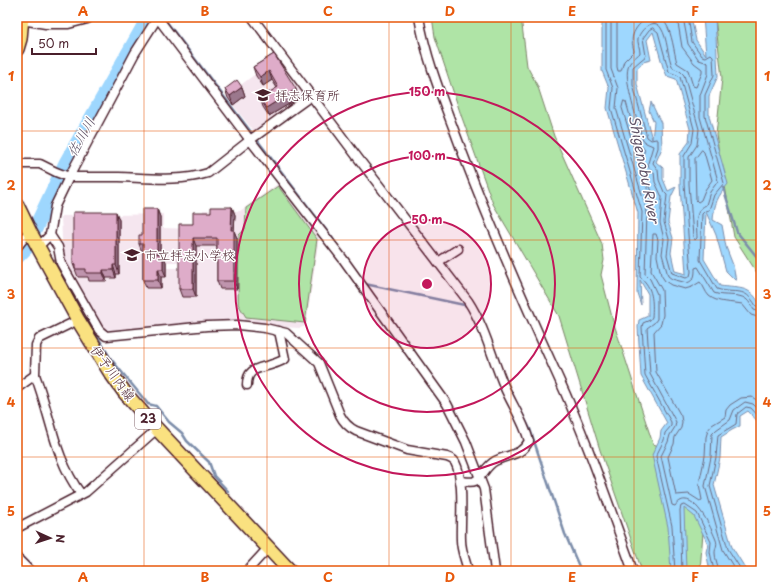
<svg xmlns="http://www.w3.org/2000/svg" width="778" height="588" font-family="'Playpen Sans','Klee One',sans-serif">
<rect width="100%" height="100%" fill="#fff"/>
<filter id="ink" filterUnits="userSpaceOnUse"><feTurbulence type="fractalNoise" baseFrequency=".025" numOctaves="2"/><feDisplacementMap in="SourceGraphic" scale="8" xChannelSelector="R" yChannelSelector="G"/><feConvolveMatrix kernelMatrix="1 2 1 2 8 2 1 2 1" color-interpolation-filters="sRGB"/></filter>
<g filter="url(#ink)">
<g fill="#f5e6ef" fill-rule="evenodd">
<path d="M278,57L306,95L255,133L226,96ZM277,63L299,98L281,95L272,80L263,86Z"/>
<path d="M279,183L319,237L306,326L300,328L280,327L242,321H220L178,324L136,329L111,330L105,329L99,322L83,298L63,259L61,216L163,214V228L194,229L203,218V210L240,211ZM214,215H234L219,246H196V297L182,268H166V277H161L146,252H142V243L160,262H182ZM119,220V273L116,274V278H106V281H89V277ZM245,229L238,304L239,235Z"/>
</g>
<g fill="#afe4a6" stroke="#7c8268">
<path d="M432,17H521L527,66L538,87L554,136L602,244L604,260L601,275L613,321L653,444L671,450L705,506L700,571H642L600,450L559,316L493,204L461,115L435,37Z"/>
<path d="M715,17H761V279L734,237L716,135L722,78Z"/>
<path d="M278,186L317,239L305,323L246,317L238,304L239,235L245,229L246,208Z"/>
</g>
<path fill="#9ed7fe" stroke="#7c8daa" fill-rule="evenodd" d="M602,17H691L696,40L706,55L703,17H715L718,76L709,96V116L728,184C718,196 714,204 713,220L722,225L726,247L733,265L736,281L726,271L716,235L706,212L704,259L720,286C741,289 751,285 761,307V425L748,411L740,416V426L732,430L721,437L720,458L714,485L732,547L747,571H710L706,552L708,544L694,516L684,508L686,571H671L668,527L652,455L660,438L661,431L667,423L641,376L638,327L639,320L648,316V294L640,280L641,305L637,293L638,213L607,108L609,88L602,71ZM653,32L663,67L667,76L676,79L690,129L689,142L680,154V185L686,274L675,271L671,253L673,238L668,222L671,197L676,187L668,191L663,179V168L656,162L662,148L661,123L651,102L649,111L654,122L652,139L637,84V69L643,62L651,60L647,40Z"/>
<g fill="none" stroke-linecap="round" stroke-linejoin="round">
<g stroke="#6c697f" stroke-width="1">
<path d="M606,17V70L613,88L611,108L642,212L640,277C653,287 653,302 652,317L650,320L643,323L642,327L645,375L671,422V426L665,433L664,440L656,456L672,526L675,571"/>
<path d="M611,17V69L618,88L616,108L647,212L645,274L650,279L657,294V319L654,323L647,328L650,374L676,422L675,427L670,435L668,442L661,456L672,505L675,506C691,484 711,527 716,540C718,545 715,548 715,553C715,559 718,565 719,571"/>
<path d="M617,17V67L618,71H621L624,61L634,51C633,46 631,41 633,35C637,22 655,9 666,24C672,33 674,52 677,63L688,70L693,86L696,87L702,73V69L694,63L682,47L677,17"/>
<path d="M683,17L688,44L699,60L708,63V74L700,95V117L718,181L710,192L706,205C693,211 697,226 697,238L695,240L693,237L689,184V157L697,145L699,129L684,75L680,71L673,68C667,56 668,39 661,28C654,17 641,29 638,38C637,42 640,48 640,53C636,57 629,62 628,67C624,84 638,121 642,138L646,143L653,146L648,163L649,168L654,172L655,182L662,197L660,223L664,239L662,254L667,272L668,276L672,279L687,283C695,280 695,275 695,268L698,267L714,293C724,297 738,293 746,299C750,302 751,306 754,310L761,312"/>
<path d="M688,17L692,42L702,56L706,57L711,54L713,56L714,75L705,95V116L724,183L714,195L709,210L705,211L702,214L700,260L717,289C736,295 744,285 756,306L761,307"/>
<path d="M653,28L658,32L669,72L677,75L680,77L694,129L692,143L684,156V184L691,272L690,276L686,278L672,273L667,255L669,239L664,222L667,195L664,192L659,180L658,170L653,163L658,148V140L656,139L651,140L647,137L633,85V67L641,60L646,56L643,38L649,30Z"/>
<path d="M624,101L626,102L637,141L645,150L640,161L638,160L622,108Z"/>
<path d="M702,150L704,152L712,180L705,190L701,200L698,202L696,200L695,159Z"/>
<path d="M648,186L650,187L656,199L654,205L652,204L647,188Z"/>
<path d="M761,318L751,315L742,304C732,302 717,303 709,296C705,292 704,286 700,282L692,287L685,289L671,285L665,281L661,275L657,256L658,240L656,234H653L651,271L662,290L663,315L661,324L654,332L656,372L681,416L682,422L681,428L675,437L674,444L668,457L676,495L689,494L700,501L702,500L699,484L705,456L706,437L708,430L712,425L725,417L726,410L730,405L741,398L752,397L761,403"/>
<path d="M682,571L680,510L681,506L685,505L697,513L711,542L710,552L714,571"/>
<path d="M736,571L723,550L705,486L711,457L712,434L716,430L730,420L734,410L745,402L753,404L761,412"/>
<path d="M742,571L728,549L710,486L716,457L718,435L736,424L737,414L746,407L751,408L761,419"/>
</g>
<g stroke="#7c8daa" stroke-width="2.5">
<path d="M163,17L333,239"/>
<path d="M140,32L144,35"/>
<path d="M723,187L737,232L761,262"/>
<path d="M38,224L41,230"/>
<path d="M64,276L84,312"/>
<path d="M364,282L365,284L469,306"/>
<path d="M94,331L111,359L148,404L156,406L169,422L182,433L187,441L209,462L214,476L228,491"/>
<path d="M520,409L530,429L565,534L581,571"/>
</g>
<path stroke="#9ed7fe" stroke-width="15" d="M17,257L26,248L66,163L149,17"/>
<g stroke="#4a1f2b" stroke-width="11">
<g id="street">
<path d="M157,17L250,140L343,259L447,404L466,442L484,489L495,571"/>
<path d="M252,17L358,158L468,301C485,327 492,358 504,386C512,405 523,420 529,441C520,457 510,453 495,461C486,466 483,476 475,481C471,483 464,481 460,481"/>
<path d="M419,17C426,59 442,98 457,138C487,219 522,298 558,377C587,440 609,506 633,571"/>
<path d="M17,164H40L56,172L69,177H75C90,177 104,177 119,177C149,178 179,182 208,173L250,140L311,96"/>
<path d="M50,235L58,247L61,263L99,330L106,336L207,326L238,325L265,328L286,333L319,363L340,415C344,423 348,427 356,431L407,450L447,457C450,458 453,459 455,462C465,481 460,519 461,540C461,551 466,561 468,571"/>
<path d="M17,247L25,237L29,230"/>
<path d="M38,247L50,235L55,206L69,177L135,53L158,17"/>
<path d="M438,262L458,249"/>
<path d="M35,375C51,416 54,458 81,494"/>
<path d="M247,385C247,367 260,369 273,364C277,363 281,361 285,359L279,331"/>
<path d="M17,388L35,375L36,345L39,339L78,320"/>
<path d="M17,528L86,492L157,429"/>
<path d="M17,558L30,571"/>
<path d="M247,571L268,548"/>
</g>
</g>
<g stroke="#4a1f2b" stroke-width="15">
<path id="secondary" d="M22,18L46,22H68L87,17"/>
</g>
<g stroke="#4a1f2b" stroke-width="16">
<g id="primary">
<path d="M17,49L20,39L22,17"/>
<path d="M17,205L30,232L78,320L110,372L125,393L157,429L290,571"/>
</g>
</g>
<use href="#street" stroke="#fff" stroke-width="8"/>
<use href="#secondary" stroke="#fff" stroke-width="12"/>
<use href="#primary" stroke="#fae180" stroke-width="13"/>
</g>
<g fill="#bf94ad" stroke="#4a1f2b">
<path d="M274,54L299,98L269,116L263,107L260,98L277,88L272,80L263,86L256,76L253,67Z"/>
<path d="M242,87L245,96L233,105L228,98L225,89Z"/>
<path d="M232,207L235,215L234,231L237,238V289H220L217,281V246H196V297H182L179,289L193,224L211,212Z"/>
<path d="M157,209L160,217V254H163L166,262V277H161V288H146L143,280V252H142L139,244Z"/>
<path d="M116,212L119,220V274H116V278H106V281H89L88,277H78L73,264Z"/>
</g>
<g fill="#9b788d" stroke="#4a1f2b">
<path d="M269,71L272,80L263,86L260,77Z"/>
<path d="M242,87L245,96L233,105L230,96Z"/>
<path d="M296,89L299,98L269,116L266,108Z"/>
<path d="M232,207L235,215L234,231L237,238V289L234,281L231,230Z"/>
<path d="M157,209L160,217V262L157,254Z"/>
<path d="M116,212L119,220V274L116,265Z"/>
<path d="M193,238L196,246V297L193,289Z"/>
<path d="M163,254L166,262V277L163,269Z"/>
<path d="M113,265L116,274V278L113,270Z"/>
<path d="M158,269L161,277V288L158,280Z"/>
<path d="M103,270L106,278V281L103,273Z"/>
</g>
<g fill="#deacc9" stroke="#4a1f2b">
<path d="M274,54L296,89L266,108L260,98L278,87L269,71L260,77L253,67Z"/>
<path d="M237,80L242,87L230,96L225,89Z"/>
<path d="M211,207H232L231,230H234V281H217V238H193V289H179V224H193V212H211Z"/>
<path d="M142,209H157V254H163V269H158V280H143V244H139V235H142Z"/>
<path d="M73,212H116V265H113V270H103V273H86V269H75V264H73Z"/>
</g>
</g>
<path fill="none" stroke="#e8590c" stroke-width="1" stroke-opacity="0.55" d="M144,17V571M267,17V571M389,17V571M511,17V571M634,17V571M17,131H761M17,240H761M17,348H761M17,457H761"/>
<circle cx="427" cy="284" r="64" fill="#c2185b" fill-opacity=".12"/>
<g fill="none" stroke="#c2185b" stroke-width="2">
<circle cx="427" cy="284" r="64"/>
<circle cx="427" cy="284" r="128"/>
<circle cx="427" cy="284" r="192"/>
</g>
<defs>
<g id="school-bare" transform="scale(1.2)"><path d="M0-5L7-2L0 1L-7-2ZM-4 1L0 2.5L4 1V4Q0 6-4 4Z" fill="#4a1f2b" stroke="#fff" stroke-width="2.5" paint-order="stroke"/></g>
</defs>
<g fill-rule="evenodd">
<use href="#school-bare" x="263" y="95"/>
<use href="#school-bare" x="132" y="255"/>
</g>
<g text-anchor="middle" stroke-width="3" stroke-linejoin="round" paint-order="stroke">
<rect fill="#fff" stroke="#80626b" stroke-width="1" x="135" y="409" width="26" height="20" rx="3"/>
<g font-size="12" font-weight="bold" fill="#4a1f2b">
<text x="148" y="423">23</text>
</g>
<g font-size="13" fill="#4a1f2b" stroke="#fff" text-anchor="start">
<text x="275" y="100">拝志保育所</text>
<text x="144" y="260">市立拝志小学校</text>
</g>
<g font-size="13" fill="#4a1f2b" stroke="#fff">
<text transform="translate(113 373) rotate(54)" y="5">伊予川内線</text>
</g>
<g font-size="14" font-style="italic" fill="#63566a" stroke="#fff">
<text transform="translate(81 137) rotate(-61)" y="5">佐川川</text>
<text transform="translate(644 169) rotate(79)" y="5">Shigenobu River</text>
</g>
</g>
<circle cx="427" cy="284" r="6" fill="#c2185b" stroke="#fff" stroke-width="2"/>
<g font-size="12" text-anchor="middle" font-weight="bold" fill="#c2185b" stroke="#fff" stroke-width="3" stroke-linejoin="round" paint-order="stroke">
<text x="427" y="96">150 m</text>
<text x="427" y="160">100 m</text>
<text x="427" y="224">50 m</text>
</g>
<rect width="778" height="588" fill="none" stroke="#fff" stroke-width="44"/>
<g transform="translate(50 538) rotate(93)" stroke="#ffffff" stroke-width="3" paint-order="stroke">
<path d="M0-3L7 15L0 10L-7 15Z" fill="#4a1f2b"/>
<text y="-6" font-size="11" font-weight="bold" text-anchor="middle" fill="#4a1f2b">N</text>
</g>
<path d="M32 48v6h64v-6" fill="none" stroke="#4a1f2b" stroke-width="2"/>
<text x="38" y="48" font-size="12" fill="#4a1f2b" stroke="#ffffff" stroke-width="3" paint-order="stroke">50 m</text>
<rect x="22" y="22" width="734" height="544" fill="none" stroke="#e8590c" stroke-width="1.5"/>
<g font-size="13" text-anchor="middle" font-weight="bold" fill="#e8590c">
<text x="83" y="16">A</text>
<text x="205" y="16">B</text>
<text x="328" y="16">C</text>
<text x="450" y="16">D</text>
<text x="572" y="16">E</text>
<text x="695" y="16">F</text>
<text x="11" y="81">1</text>
<text x="767" y="81">1</text>
<text x="11" y="190">2</text>
<text x="767" y="190">2</text>
<text x="11" y="299">3</text>
<text x="767" y="299">3</text>
<text x="11" y="407">4</text>
<text x="767" y="407">4</text>
<text x="11" y="516">5</text>
<text x="767" y="516">5</text>
<text x="83" y="582">A</text>
<text x="205" y="582">B</text>
<text x="328" y="582">C</text>
<text x="450" y="582">D</text>
<text x="572" y="582">E</text>
<text x="695" y="582">F</text>
</g>
</svg>
